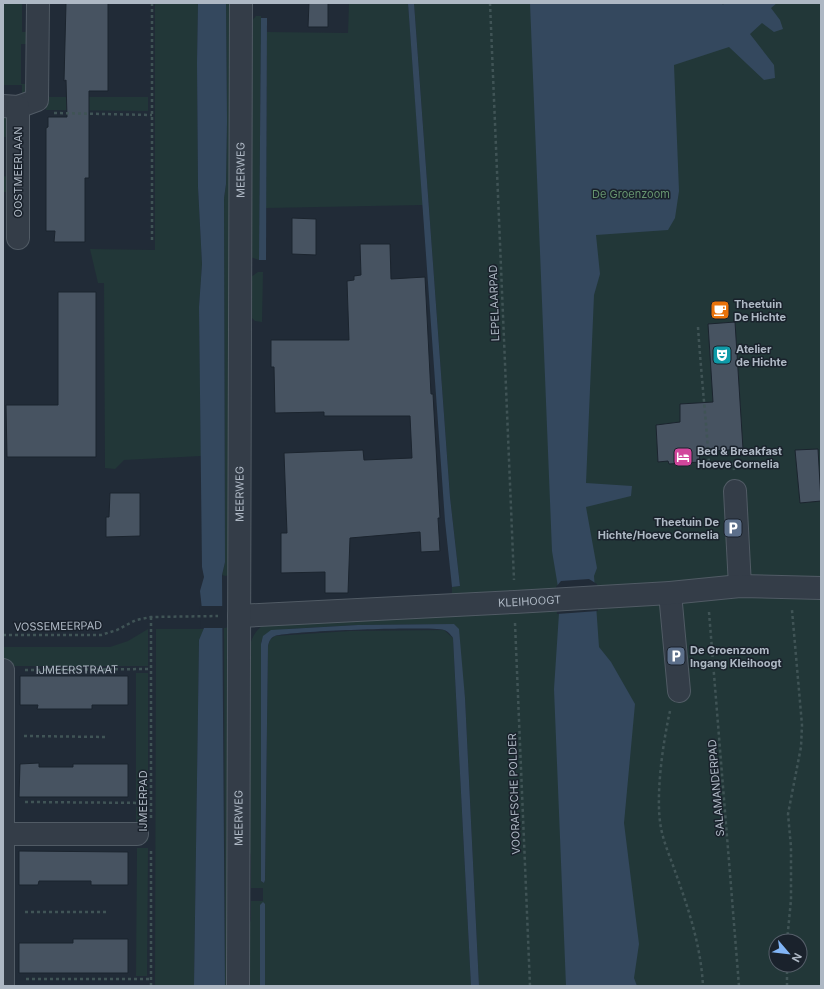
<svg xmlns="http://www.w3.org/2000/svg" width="824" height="989" font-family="Inter,sans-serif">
<rect width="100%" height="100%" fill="#212b37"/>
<g fill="#223738" fill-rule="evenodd">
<path d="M3,3H22V32H30V44H21V84H30L29,91L22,96V85H3Z"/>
<path d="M155,3H198L197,63L198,187L202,264L199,307L201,456L124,460L115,469L105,468L104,283H98L90,249L155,250Z"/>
<path d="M226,3H234L231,574L226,576L222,575L225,562L224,198L226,184L227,121Z"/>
<path d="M349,3H408L423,205L266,208L267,32L348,33Z"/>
<path d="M414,3H821V986H479L465,698L454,624L358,625L287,629L261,641V881L264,883L265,880L268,646L270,640L275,636L350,631L444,630L453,638L471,986H265V904L260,905V986H244V934L251,920V901H263V888H251V855L245,844L247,655C252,638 253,631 269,621L452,598V587L460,586L450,497ZM776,941H800V965H776Z"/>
<path d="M256,16H261V18L259,260L248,256V25Z"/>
<path d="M47,97H148V111L46,110Z"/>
<path d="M3,111L8,114L12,137H3V176L12,177V192H3V208Z"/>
<path d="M258,272H263L262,322L255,321L248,314V279Z"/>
<path d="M224,627L230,628V986H225Z"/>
<path d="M148,629V666H3V647H110L128,641Z"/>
<path d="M156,629H204L199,640L194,986H155Z"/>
<rect x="136" y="673" width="12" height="127"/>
<path d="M136,807H148V841L144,842V824L136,823Z"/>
<path d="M137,848H148L147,976H136Z"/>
</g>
<g fill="#34485e">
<path d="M198,3H226L227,121L226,184L224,198L225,562L222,575L225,986H194L199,640L204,628L200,591L204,577L202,567L199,307L202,264L198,187L197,63Z"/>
<path d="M408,3H414L450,497L460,586L452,587L445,521Z"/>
<path d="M530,3H722L723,5L724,3H777L771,8L780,20L783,29L774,32L762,23L750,34L774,65L775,78L764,80L729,47L674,65L679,191L675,218L668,230L596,235L600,274L594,295L586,483L632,486L631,496L586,507L597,568L594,576L599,647L611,662L635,704L624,823L639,944L634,978L637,986H566L554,689L559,613L558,587L552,551Z"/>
<path d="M261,18H267L266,260H259Z"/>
<path d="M454,624L459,629L465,698L479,986H471L453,638C451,635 448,631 444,630C431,626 288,631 275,636C270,638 269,642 268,646L265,880L264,883L261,881V644L263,636L271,630L358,625Z"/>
<path d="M263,902L265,904V986H260V905Z"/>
</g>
<g fill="#212b37">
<path d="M589,579L597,584L598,611L557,614L556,587L561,581Z"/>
<path d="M199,606H226V628H201Z"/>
</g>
<g fill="#475361" stroke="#1b242e">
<path d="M66,3H108V91H89V178H85V242H54L55,231H46V128L48,127V117H67L66,80L64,81Z"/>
<path d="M309,3H328V27H308Z"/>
<path d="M292,218L316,219V255L292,254Z"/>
<path d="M360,244H390L391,279L425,277L431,394H433L440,518H438L440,551L421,552L420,532L350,538L348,593H325V572L281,573V533H287L284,453L363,450L364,460L412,458L410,416H324V412L275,413L274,367H271V340H349L347,281L354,280V276L361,275Z"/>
<path d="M58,292H96V457H7L6,405H58Z"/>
<path d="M735,322L743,449L699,452L700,462L669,464L668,461L658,462L656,425L680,422V404L713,402L708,324Z"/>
<path d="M818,449L821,501L800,503L795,450Z"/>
<path d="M110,493H140V536L106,537V517H109Z"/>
<path d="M20,676H128V705H92V709H37L38,705H20Z"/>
<path d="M39,763V767H73V764H128V797H19L20,764Z"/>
<path d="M19,851L128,852V885H91V881H39L38,885H19Z"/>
<path d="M73,939H128V973H19V943H73Z"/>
</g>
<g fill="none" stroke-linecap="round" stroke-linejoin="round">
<g stroke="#515b65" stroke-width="24">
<g id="minor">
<path d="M3,106L18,107L37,100L38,3"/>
<path d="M18,107V238"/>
<path d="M735,491L740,586"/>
<path d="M670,593L679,691"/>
<path id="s2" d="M239,616L515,602L670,593L740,586L821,588"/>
<path d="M3,670V986"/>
<path d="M3,834H137"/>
<path id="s3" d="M238,986L241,3"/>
</g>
</g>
<g stroke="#405456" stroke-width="2.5" stroke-dasharray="3 3" stroke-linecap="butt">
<path d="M152,3V243"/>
<path d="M490,3L514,580"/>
<path d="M54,113L152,115"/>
<path d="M698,327C701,373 706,418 709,464L733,462L734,470"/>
<path d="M709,612L739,986"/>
<path d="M515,623L530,986"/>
<path d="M3,635H101L117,630L136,620L151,617L218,616"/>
<path id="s1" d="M25,670L151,669"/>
<path d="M670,711C663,742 655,797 661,828C664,844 671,859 676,874C689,910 701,947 703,986"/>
<path d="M24,736L108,737"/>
<path d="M25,802L151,803"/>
<path d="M151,818V617"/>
<path d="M25,912H108"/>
<path d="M787,941L791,900V847L788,814L801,747L802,725L792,610"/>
<path d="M787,965V986"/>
<path d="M26,979H151"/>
<path d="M151,986V851"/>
</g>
<use href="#minor" stroke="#343d48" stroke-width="22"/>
</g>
<defs>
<g id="cafe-square" transform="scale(1)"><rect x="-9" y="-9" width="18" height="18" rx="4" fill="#e8710a" stroke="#1a222c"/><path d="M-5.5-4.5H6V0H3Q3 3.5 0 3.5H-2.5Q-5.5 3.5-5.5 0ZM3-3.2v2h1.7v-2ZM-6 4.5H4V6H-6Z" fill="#fff"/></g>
<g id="theatre-square" transform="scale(1)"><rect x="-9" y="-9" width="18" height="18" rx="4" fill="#0f9aa8" stroke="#1a222c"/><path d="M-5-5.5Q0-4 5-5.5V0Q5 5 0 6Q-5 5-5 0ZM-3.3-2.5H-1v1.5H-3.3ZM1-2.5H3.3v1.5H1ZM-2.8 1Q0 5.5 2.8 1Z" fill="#fff"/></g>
<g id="hotel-square" transform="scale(1)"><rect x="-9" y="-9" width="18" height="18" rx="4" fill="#d1479c" stroke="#1a222c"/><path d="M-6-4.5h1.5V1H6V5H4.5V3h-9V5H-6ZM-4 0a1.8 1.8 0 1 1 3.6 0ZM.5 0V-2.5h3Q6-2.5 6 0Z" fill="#fff"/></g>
<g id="parking-square" transform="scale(1)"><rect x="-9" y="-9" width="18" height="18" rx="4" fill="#5c6f8a" stroke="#1a222c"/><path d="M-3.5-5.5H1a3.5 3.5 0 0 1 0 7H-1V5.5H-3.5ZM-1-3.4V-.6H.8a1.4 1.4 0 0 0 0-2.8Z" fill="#fff"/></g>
</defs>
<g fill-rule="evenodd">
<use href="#cafe-square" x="720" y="310"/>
<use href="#theatre-square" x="722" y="355"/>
<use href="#hotel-square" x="683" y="457"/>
<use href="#parking-square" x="733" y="528"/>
<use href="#parking-square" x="676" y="656"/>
</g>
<g text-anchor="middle" stroke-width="3" stroke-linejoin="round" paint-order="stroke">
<g font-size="11" fill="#aeb8c4" stroke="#1a222c">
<text dy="4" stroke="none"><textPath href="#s3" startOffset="816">MEERWEG</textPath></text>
<text transform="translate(18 172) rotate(-90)" y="4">OOSTMEERLAAN</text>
<text transform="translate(494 303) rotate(-92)" y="4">LEPELAARPAD</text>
<text dy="4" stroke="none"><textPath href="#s3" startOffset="492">MEERWEG</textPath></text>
<text dy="4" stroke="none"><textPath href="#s2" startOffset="291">KLEIHOOGT</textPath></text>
<text transform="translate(58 626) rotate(-1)" y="4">VOSSEMEERPAD</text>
<text dy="4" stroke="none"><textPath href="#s1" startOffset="52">IJMEERSTRAAT</textPath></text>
<text transform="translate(716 788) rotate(-95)" y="4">SALAMANDERPAD</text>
<text transform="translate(514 794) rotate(-92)" y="4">VOORAFSCHE POLDER</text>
<text transform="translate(143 801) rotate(-90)" y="4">IJMEERPAD</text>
<text dy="4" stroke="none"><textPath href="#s3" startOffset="168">MEERWEG</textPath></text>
</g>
<g font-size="11" fill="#66946f" stroke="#1a222c">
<text x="631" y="198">De Groenzoom</text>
</g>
<g font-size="11" font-weight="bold" fill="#aeb8c4" stroke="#1a222c" text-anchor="start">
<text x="734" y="308">Theetuin<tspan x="734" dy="13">De Hichte</tspan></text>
<text x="736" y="353">Atelier<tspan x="736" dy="13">de Hichte</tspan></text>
<text x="697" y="455">Bed &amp; Breakfast<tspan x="697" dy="13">Hoeve Cornelia</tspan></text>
<text x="719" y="526" text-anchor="end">Theetuin De<tspan x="719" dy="13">Hichte/Hoeve Cornelia</tspan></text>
<text x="690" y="654">De Groenzoom<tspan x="690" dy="13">Ingang Kleihoogt</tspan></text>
</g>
</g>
<rect width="824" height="989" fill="none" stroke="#aeb8c4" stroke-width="8"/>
<g transform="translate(788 953) rotate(118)"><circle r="19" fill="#1a222c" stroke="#555e69"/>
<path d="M0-3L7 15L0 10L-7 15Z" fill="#82b5f6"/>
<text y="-6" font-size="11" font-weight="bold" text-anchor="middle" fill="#aeb8c4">N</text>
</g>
</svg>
